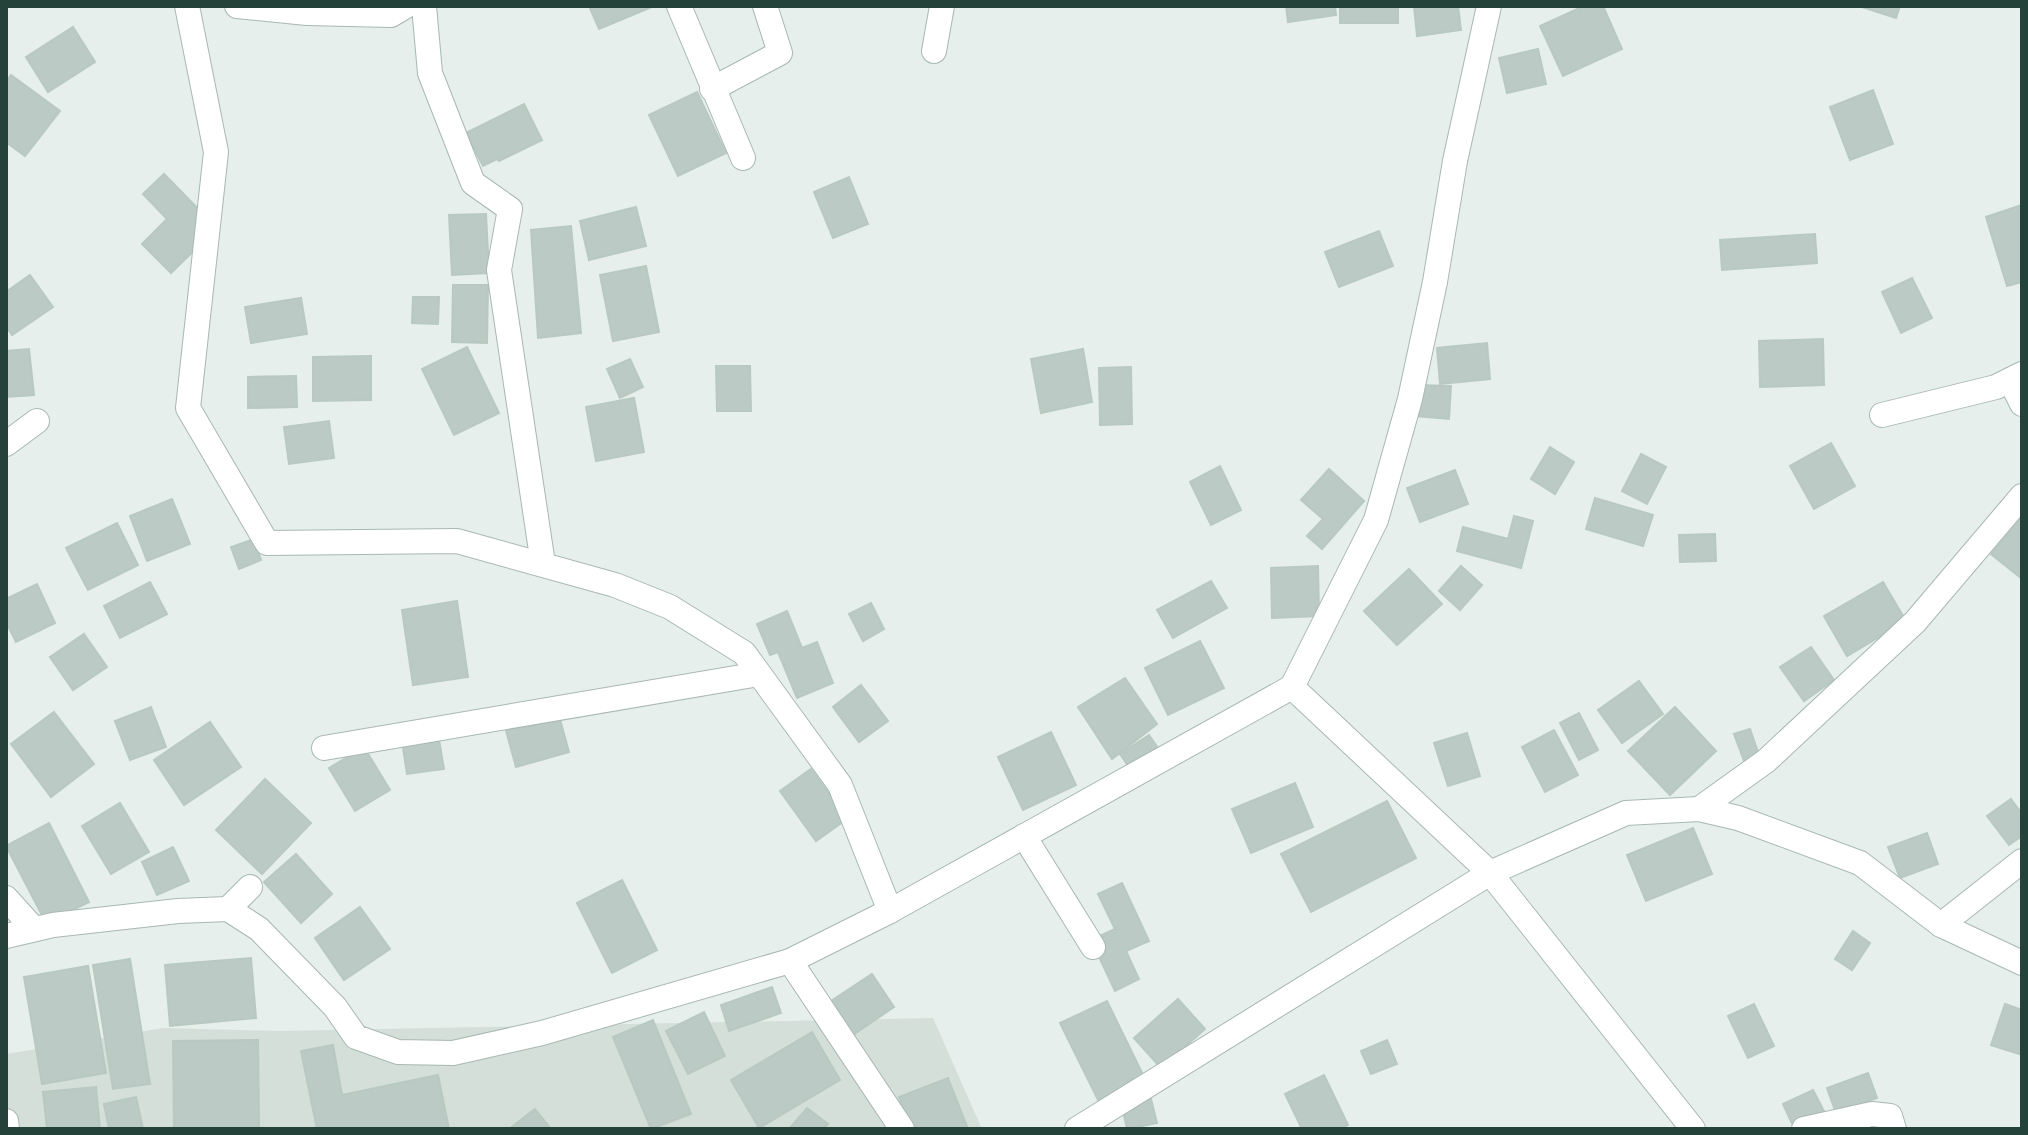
<svg xmlns="http://www.w3.org/2000/svg" width="2028" height="1135" font-family="'Open Sans',sans-serif">
<rect width="100%" height="100%" fill="#e6efeb"/>
<path fill="#d4dfda" d="M933,1018L982,1129H6V1054L163,1028L280,1031Z"/>
<g fill="#bbcac4" stroke="#b8c9c2" stroke-width="2">
<path d="M589,6H651L652,7L599,29Z"/>
<path d="M1286,6H1335L1336,15L1288,22Z"/>
<rect x="1340" y="6" width="58" height="17"/>
<path d="M1414,6H1458L1461,30L1417,36Z"/>
<path d="M1584,6H1603L1622,49L1563,76L1540,26Z"/>
<path d="M1859,6H1900L1896,18Z"/>
<path d="M73,27L95,62L48,92L26,57Z"/>
<path d="M1538,49L1546,84L1507,93L1499,58Z"/>
<path d="M11,75L60,111L25,156L6,142V82Z"/>
<path d="M1873,90L1893,144L1850,160L1830,107Z"/>
<path d="M697,92L726,153L678,176L649,115Z"/>
<path d="M524,104L542,140L499,161L497,159L483,166L466,133Z"/>
<path d="M164,174L217,228L171,273L142,244L167,219L143,194Z"/>
<path d="M849,177L868,224L833,238L814,192Z"/>
<path d="M2022,205V282L2007,286L1986,217Z"/>
<path d="M636,207L646,246L589,260L580,221Z"/>
<path d="M486,214L489,273L452,275L449,215Z"/>
<path d="M571,226L581,333L538,338L531,230Z"/>
<path d="M1379,231L1393,266L1339,287L1325,252Z"/>
<path d="M1815,234L1817,263L1722,270L1720,240Z"/>
<path d="M646,266L659,332L613,341L600,275Z"/>
<path d="M30,275L53,307L12,335L6,326V292Z"/>
<path d="M1912,278L1932,318L1901,333L1882,292Z"/>
<path d="M453,285H488L487,343L452,342Z"/>
<path d="M413,297H439L438,324L412,323Z"/>
<path d="M301,298L307,334L251,343L245,307Z"/>
<path d="M1823,339L1824,385L1760,387L1759,341Z"/>
<path d="M1487,343L1490,379L1440,384L1437,348Z"/>
<path d="M467,347L499,413L454,435L422,369Z"/>
<path d="M29,349L34,395L6,397V351Z"/>
<path d="M1083,349L1092,402L1041,413L1031,359Z"/>
<path d="M371,356V400L313,401V357Z"/>
<path d="M630,359L643,387L620,398L607,369Z"/>
<path d="M716,366H750L751,411H717Z"/>
<path d="M1131,367L1132,424L1100,425L1099,368Z"/>
<path d="M296,376L297,407L248,408V377Z"/>
<path d="M1416,385L1451,386L1449,419L1415,416Z"/>
<path d="M634,398L644,452L596,461L586,407Z"/>
<path d="M329,421L334,458L289,464L284,427Z"/>
<path d="M1831,443L1855,486L1814,509L1790,466Z"/>
<path d="M1550,447L1574,462L1555,494L1531,479Z"/>
<path d="M1641,454L1666,467L1647,504L1622,491Z"/>
<path d="M1220,466L1241,510L1211,525L1190,482Z"/>
<path d="M1329,469L1364,501L1322,549L1307,536L1323,519L1301,500Z"/>
<path d="M1455,470L1468,504L1420,522L1407,488Z"/>
<path d="M1595,498L1653,515L1643,546L1586,529Z"/>
<path d="M172,499L190,544L147,561L130,516Z"/>
<path d="M1514,516L1533,521L1521,568L1457,551L1463,527L1508,539Z"/>
<path d="M2022,517V579L1991,554Z"/>
<path d="M117,523L138,565L88,590L66,548Z"/>
<path d="M1715,534L1716,561L1680,562L1679,535Z"/>
<path d="M254,539L261,560L239,569L231,547Z"/>
<path d="M1318,566L1319,616L1272,618L1271,568Z"/>
<path d="M1461,566L1482,585L1460,610L1439,591Z"/>
<path d="M1409,569L1442,604L1397,645L1364,611Z"/>
<path d="M1211,581L1227,608L1173,638L1157,610Z"/>
<path d="M150,582L167,614L120,638L104,606Z"/>
<path d="M1883,582L1906,621L1847,656L1824,616Z"/>
<path d="M37,584L55,623L16,642L6,622V599Z"/>
<path d="M457,601L468,677L413,685L402,610Z"/>
<path d="M871,603L884,629L863,641L849,614Z"/>
<path d="M787,611L802,648L817,642L833,683L797,698L778,652L770,655L757,624Z"/>
<path d="M84,634L107,667L73,690L50,657Z"/>
<path d="M1200,641L1224,688L1168,715L1145,668Z"/>
<path d="M1811,647L1834,680L1804,701L1780,667Z"/>
<path d="M1125,678L1157,724L1112,759L1078,707Z"/>
<path d="M1639,681L1663,714L1622,743L1598,710Z"/>
<path d="M861,685L888,721L859,742L833,707Z"/>
<path d="M555,701L569,752L516,767L502,716Z"/>
<path d="M151,707L166,747L130,760L115,721Z"/>
<path d="M1675,707L1716,751L1670,795L1628,751Z"/>
<path d="M54,712L94,764L51,797L11,744Z"/>
<path d="M1579,713L1598,750L1579,760L1560,723Z"/>
<path d="M210,722L241,767L184,805L154,760Z"/>
<path d="M436,722L444,769L407,774L400,728Z"/>
<path d="M1750,729L1759,755L1744,761L1734,734Z"/>
<path d="M1554,730L1578,775L1545,792L1522,747Z"/>
<path d="M1051,732L1076,785L1023,810L998,757Z"/>
<path d="M1467,733L1480,776L1448,786L1434,743Z"/>
<path d="M1149,735L1162,754L1133,773L1120,754Z"/>
<path d="M364,747L390,790L355,811L329,768Z"/>
<path d="M811,769L847,819L816,841L780,791Z"/>
<path d="M265,779L311,823L262,874L216,830Z"/>
<path d="M1295,783L1313,827L1251,853L1232,809Z"/>
<path d="M2011,799L2022,814V836L2009,845L1987,816Z"/>
<path d="M1387,801L1416,858L1311,912L1281,854Z"/>
<path d="M120,803L149,852L111,874L82,826Z"/>
<path d="M49,823L89,902L46,923L6,846Z"/>
<path d="M1693,828L1712,874L1646,901L1627,855Z"/>
<path d="M1927,833L1938,864L1900,878L1888,847Z"/>
<path d="M173,847L189,881L157,895L142,862Z"/>
<path d="M296,854L332,894L301,923L264,882Z"/>
<path d="M622,880L657,950L612,973L577,903Z"/>
<path d="M1122,883L1149,941L1126,951L1139,979L1115,991L1091,940L1115,929L1098,894Z"/>
<path d="M360,907L390,949L344,980L315,938Z"/>
<path d="M1853,931L1870,943L1852,970L1835,959Z"/>
<path d="M251,958L256,1018L170,1026L165,965Z"/>
<path d="M130,959L150,1084L113,1089L93,965Z"/>
<path d="M88,966L106,1073L42,1084L24,977Z"/>
<path d="M872,974L894,1007L844,1041L822,1007Z"/>
<path d="M772,987L781,1013L729,1031L721,1005Z"/>
<path d="M1178,999L1205,1029L1161,1068L1134,1038Z"/>
<path d="M1107,1001L1146,1081L1100,1104L1060,1023Z"/>
<path d="M1754,1004L1774,1046L1748,1058L1728,1016Z"/>
<path d="M2005,1004L2022,1010V1055L1991,1045Z"/>
<path d="M704,1012L725,1056L688,1074L666,1031Z"/>
<path d="M653,1020L691,1114L651,1129L613,1037Z"/>
<path d="M812,1032L840,1080L759,1128L731,1080Z"/>
<path d="M258,1040L259,1129H174L173,1041Z"/>
<path d="M1387,1040L1397,1064L1371,1074L1361,1051Z"/>
<path d="M333,1045L342,1095L438,1075L449,1129H317L301,1051Z"/>
<path d="M1868,1073L1877,1098L1836,1113L1827,1088Z"/>
<path d="M1324,1075L1348,1125L1339,1129H1302L1285,1094Z"/>
<path d="M948,1078L968,1129H911L899,1097Z"/>
<path d="M96,1087L100,1129H47L43,1092Z"/>
<path d="M1813,1090L1825,1113L1794,1128L1783,1104Z"/>
<path d="M136,1097L143,1129H109L104,1104Z"/>
<path d="M1151,1099L1157,1123L1127,1129L1122,1106Z"/>
<path d="M807,1108L828,1124L824,1129H789Z"/>
<path d="M535,1109L551,1129H509Z"/>
</g>
<g fill="none" stroke-linecap="round" stroke-linejoin="round">
<g stroke="#a8b8b2" stroke-width="26">
<g id="minor">
<path d="M187,6L216,152L188,408L267,543L457,541L615,585L670,607L744,653L840,785L890,911"/>
<path d="M237,6L307,13L391,15L406,6"/>
<path d="M424,6L430,73L473,183L510,209L499,270L543,564"/>
<path d="M679,6L743,158"/>
<path d="M934,51L942,6"/>
<path d="M712,89L780,53L765,6"/>
<path d="M2010,380L2022,404"/>
<path d="M1882,415L1996,387L2022,374"/>
<path d="M6,444L37,421"/>
<path d="M1292,687L1376,520L1410,399L1435,282L1455,161L1489,6"/>
<path d="M324,748L759,674"/>
<path d="M1699,809L1766,761L1915,622L2022,496"/>
<path d="M1024,836L1093,947"/>
<path d="M6,898L34,929"/>
<path d="M228,909L250,887"/>
<path d="M1941,925L2022,861"/>
<path d="M6,936L53,925L178,911L228,909L259,929L335,1007L356,1037L398,1052L453,1053L542,1033L790,961L890,911L1292,687L1490,873L1626,813L1699,809L1738,818L1860,863L1941,925L2022,963"/>
<path d="M790,961L902,1129"/>
<path d="M6,1121L7,1129"/>
<path d="M1077,1129L1490,873L1693,1129"/>
<path d="M1804,1129L1872,1114L1890,1116L1894,1129"/>
</g>
</g>
<use href="#minor" stroke="#fff" stroke-width="24"/>
</g>
<rect width="2028" height="1135" fill="none" stroke="#24423a" stroke-width="16"/>
</svg>
